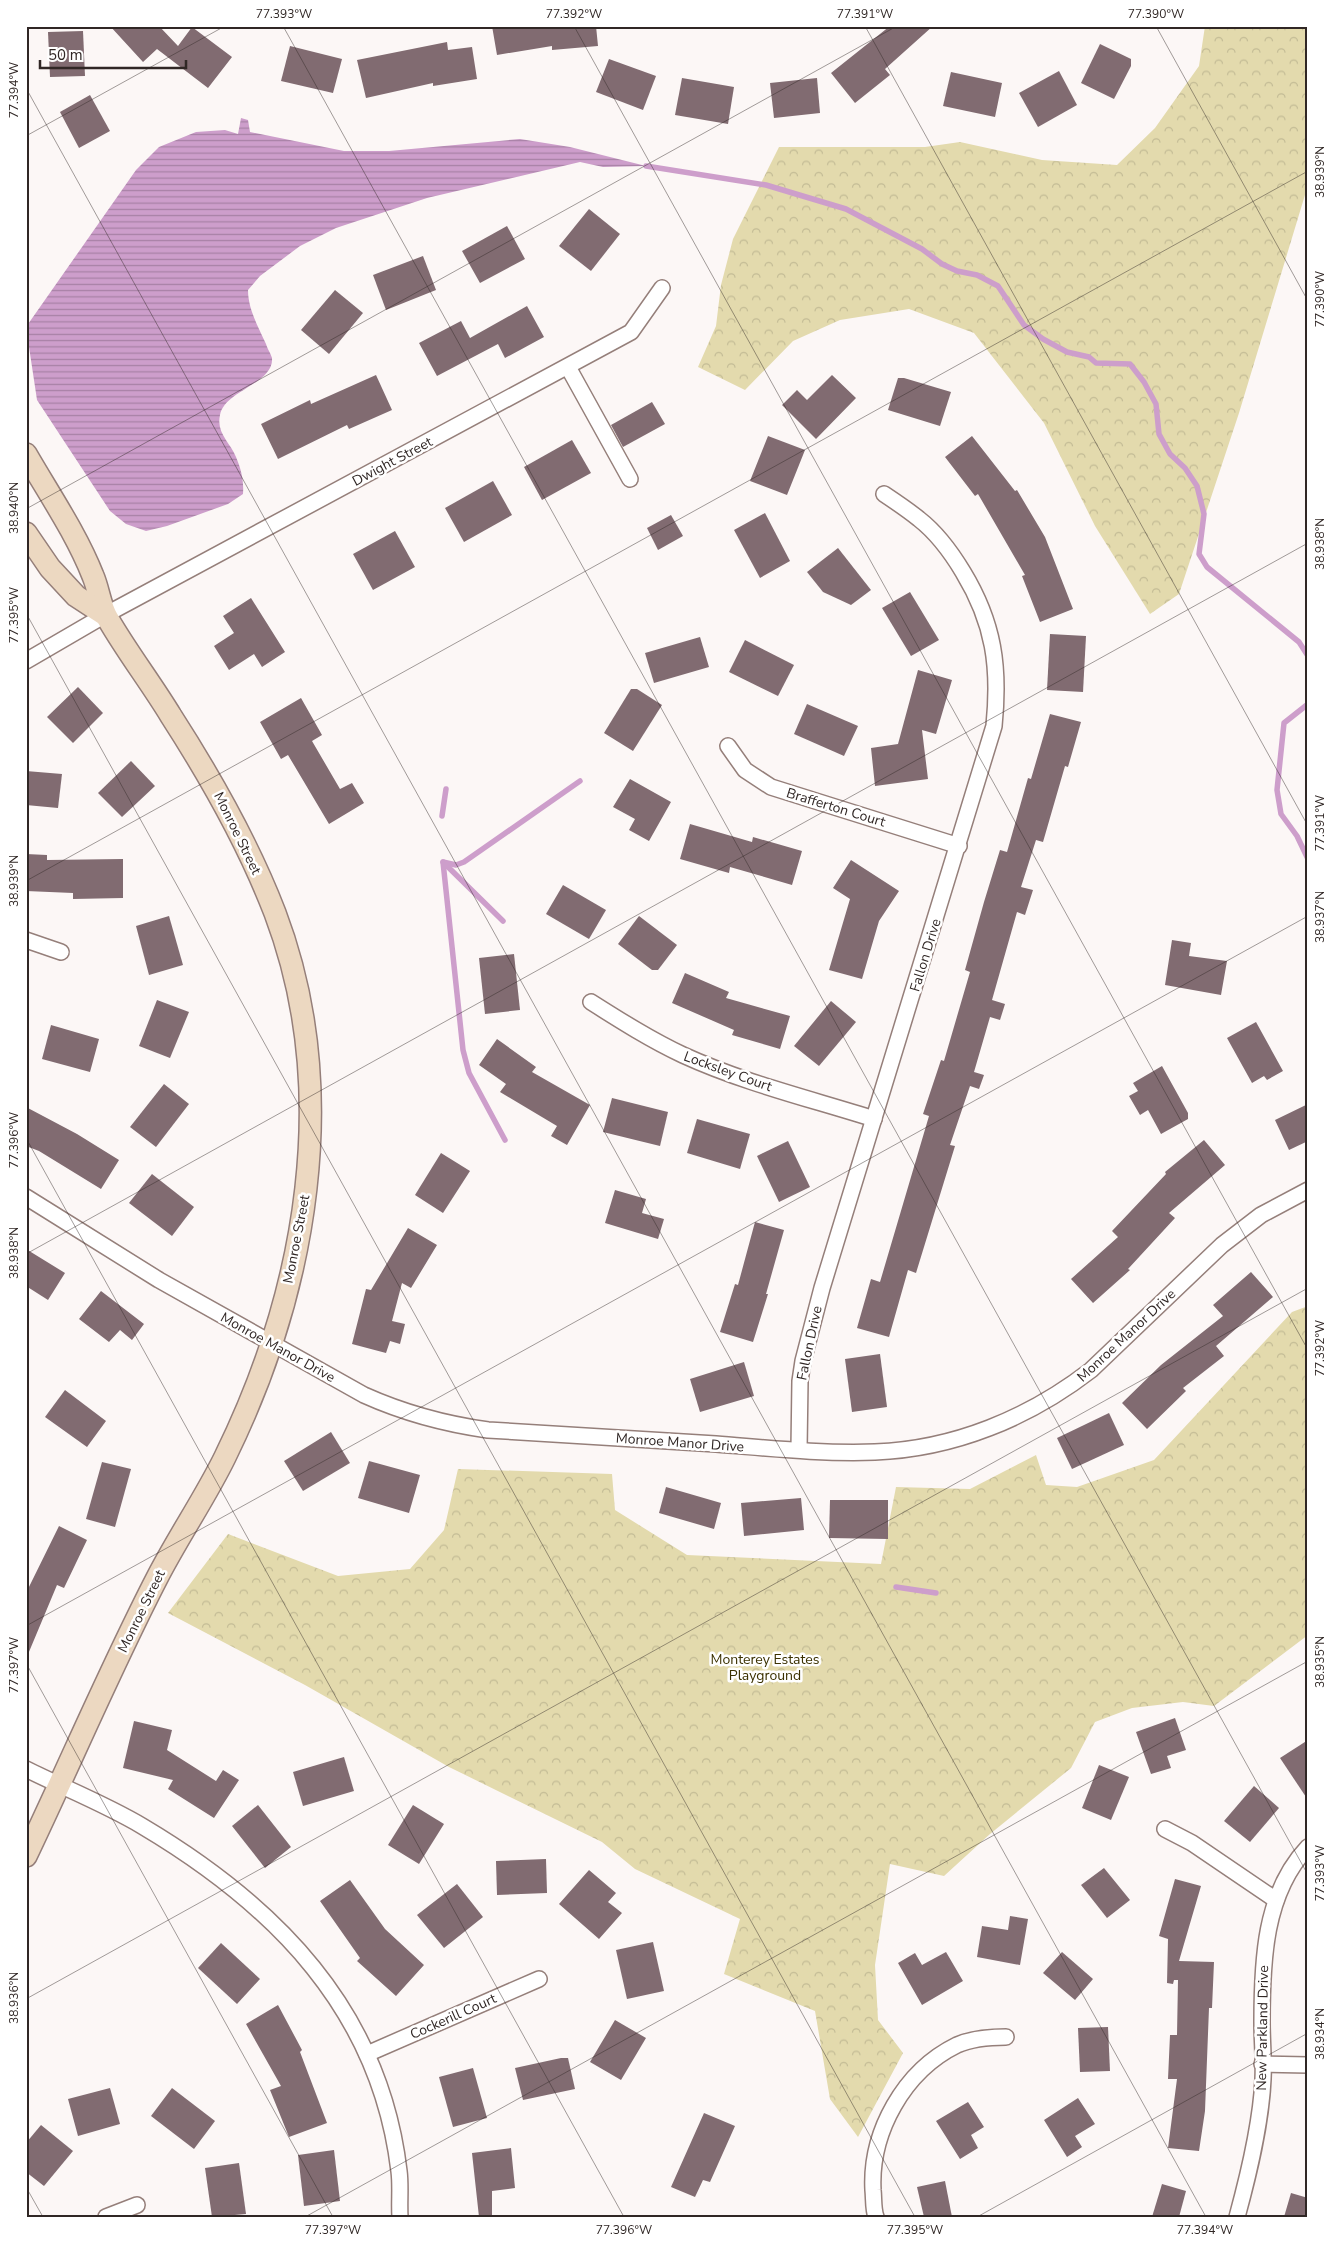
<svg xmlns="http://www.w3.org/2000/svg" width="1334" height="2243" font-family="'Nunito Sans',sans-serif">
<defs>
<pattern id="forest-crowns" width="20" height="18" patternUnits="userSpaceOnUse" patternTransform="scale(1.25)"><rect width="20" height="18" fill="#e3daad"/><path d="M2 6a3 3 0 1 1 6 0M12 15a3 3 0 1 1 6 0" fill="none" stroke="#c3bb95"/></pattern>
<pattern id="water-rules" width="6" height="5" patternUnits="userSpaceOnUse" patternTransform="scale(1.25)"><rect width="6" height="5" fill="#cd9ecb"/><path d="M0 2.5h6" fill="none" stroke="#a781a5"/></pattern>
</defs>
<rect width="100%" height="100%" fill="#fcf7f6"/>
<g fill="url(#forest-crowns)">
<path d="M1205,26H1308V185L1239,413L1179,594L1150,614L1095,526L1044,423L974,333L909,309L840,320L793,341L745,390L698,367L716,326L721,285L733,239L779,147H925L960,142L1042,160L1117,165L1155,128L1199,66Z"/>
<path d="M1308,1306V1635L1214,1706L1183,1702L1132,1708L1095,1722L1071,1768L990,1834L944,1876L890,1864L875,1965L878,2020L903,2053L858,2137L830,2099L815,2011L724,1974L740,1919L635,1869L602,1842L449,1767L305,1685L168,1613L228,1534L338,1576L410,1569L444,1530L458,1469L612,1474L615,1510L687,1555L881,1564L896,1487L970,1489L1036,1455L1046,1485L1077,1487L1154,1460L1292,1312Z"/>
</g>
<path fill="url(#water-rules)" d="M241,118L248,120L250,132L344,151H389L520,139L570,147L646,166L603,167L580,162L427,198L336,228L300,246L260,276L248,290C248,309 258,326 266,344C267,348 271,354 272,358C274,384 225,390 220,415C216,433 230,442 236,457C241,469 244,480 243,494L228,504L167,526L146,531L126,524L110,511L37,400L26,327L136,170L159,147L196,132L225,130L238,134Z"/>
<g fill="none" stroke-linecap="round" stroke-linejoin="round">
<g stroke="#cd9ecb" stroke-width="5.5">
<path d="M646,166L766,185L846,209L922,249L942,264L957,271L977,275L998,286L1024,325L1043,339L1067,352L1089,357L1096,363L1130,364L1144,382L1156,404L1159,434L1170,454L1185,468L1197,486L1204,514L1199,554L1207,567L1299,642L1308,656"/>
<path d="M1308,704L1284,723L1277,790L1281,814L1297,836L1308,859"/>
<path d="M442,816L446,789"/>
<path d="M443,862L463,1050L469,1073L505,1140"/>
<path d="M443,862L456,865L464,862L580,781"/>
<path d="M444,863L503,921"/>
<path d="M896,1587L936,1593"/>
</g>
</g>
<g fill="#816b71">
<path d="M110,26H159L178,46L192,27L232,57L208,88L157,49L143,62Z"/>
<path d="M492,26H596L598,46L552,50V46L497,55Z"/>
<path d="M890,26H933L885,69L890,75L855,103L831,73Z"/>
<path d="M83,31L85,76L50,77L48,32Z"/>
<path d="M447,42L448,50L472,47L477,79L433,86V83L366,98L357,60Z"/>
<path d="M1100,44L1131,59V66L1114,99L1081,83Z"/>
<path d="M290,46L342,59L333,93L281,81Z"/>
<path d="M609,59L656,76L643,110L596,92Z"/>
<path d="M1059,71L1077,105L1038,127L1019,93Z"/>
<path d="M951,72L1002,83L995,117L943,106Z"/>
<path d="M682,78L734,87L728,124L675,115Z"/>
<path d="M817,78L820,113L774,118L770,83Z"/>
<path d="M90,95L110,131L79,148L60,112Z"/>
<path d="M589,209L620,234L591,271L559,246Z"/>
<path d="M507,226L525,259L480,283L462,251Z"/>
<path d="M423,256L436,290L386,310L373,275Z"/>
<path d="M335,290L363,313L329,354L301,330Z"/>
<path d="M527,306L544,337L505,358L498,344L437,376L419,343L461,321L470,338Z"/>
<path d="M376,375L392,410L349,429L347,425L278,459L261,424L310,400L311,404Z"/>
<path d="M832,375L856,398L816,439L782,405L797,390L807,400Z"/>
<path d="M898,378H904L951,392L940,426L888,410Z"/>
<path d="M652,402L665,424L623,447L611,425Z"/>
<path d="M768,436L805,450L787,495L750,481Z"/>
<path d="M972,436L1015,491L1017,490L1045,537L1073,609L1040,622L1022,576L1025,575L978,494L975,496L945,457Z"/>
<path d="M572,440L591,473L542,500L524,467Z"/>
<path d="M493,481L512,515L464,542L445,508Z"/>
<path d="M765,513L790,561L760,578L734,530Z"/>
<path d="M671,515L683,536L658,550L647,528Z"/>
<path d="M395,531L415,567L373,590L353,554Z"/>
<path d="M838,548L871,590L851,605L823,592L807,572Z"/>
<path d="M910,592L939,640L911,656L882,608Z"/>
<path d="M251,598L285,652L262,667L254,654L229,670L214,646L234,633L223,616Z"/>
<path d="M1050,634L1086,636L1083,692L1047,690Z"/>
<path d="M700,637L709,667L654,683L645,653Z"/>
<path d="M745,640L794,665L778,696L729,672Z"/>
<path d="M918,670L952,680L936,734L922,730L928,779L875,786L871,748L898,744Z"/>
<path d="M78,687L103,713L73,743L47,717Z"/>
<path d="M631,689H637L662,705L633,751L604,733Z"/>
<path d="M301,698L322,735L312,741L340,789L352,783L364,803L329,824L288,755L281,759L260,722Z"/>
<path d="M807,704L858,726L844,756L794,734Z"/>
<path d="M1050,714L1081,722L1068,767L1065,766L1043,842L1036,840L1021,887L1033,890L1025,915L1017,912L992,1000L1005,1004L1000,1020L990,1017L974,1072L984,1075L979,1089L970,1086L950,1145L955,1146L916,1273L908,1270L889,1337L857,1328L871,1279L880,1282L929,1116L923,1114L941,1060L944,1061L970,972L965,970L984,902L1000,850L1007,852L1028,778L1031,779Z"/>
<path d="M131,761L155,786L122,817L98,793Z"/>
<path d="M26,771L62,774L58,808L26,805Z"/>
<path d="M630,779L671,802L649,841L629,830L635,819L613,807Z"/>
<path d="M690,824L752,842L753,837L802,851L792,885L730,867L729,873L680,859Z"/>
<path d="M26,854L47,855V860L123,859V898L73,899V893L26,891Z"/>
<path d="M851,860L899,891L879,921L862,979L829,970L850,899L833,888Z"/>
<path d="M563,885L606,910L589,939L546,914Z"/>
<path d="M169,916L183,965L149,975L136,926Z"/>
<path d="M639,916L677,945L658,970H652L618,944Z"/>
<path d="M1172,940L1191,943L1189,956L1227,961L1221,995L1165,985Z"/>
<path d="M514,954L520,1010L485,1014L479,958Z"/>
<path d="M685,973L729,992L726,998L790,1016L780,1049L732,1035L734,1030L672,1003Z"/>
<path d="M157,1000L189,1012L170,1058L139,1046Z"/>
<path d="M831,1001L856,1022L819,1066L794,1046Z"/>
<path d="M1256,1022L1283,1071L1267,1080L1264,1076L1252,1083L1227,1038Z"/>
<path d="M51,1025L99,1039L90,1072L42,1059Z"/>
<path d="M497,1039L536,1067L532,1072L590,1105L567,1145L551,1136L557,1126L500,1092L506,1084L479,1065Z"/>
<path d="M1162,1066L1188,1113V1119L1161,1134L1148,1110L1140,1115L1129,1096L1138,1091L1133,1083Z"/>
<path d="M164,1084L189,1104L156,1147L130,1127Z"/>
<path d="M612,1098L668,1112L660,1146L603,1132Z"/>
<path d="M1308,1104V1141L1289,1150L1275,1120Z"/>
<path d="M26,1107L77,1134L119,1160L101,1189L39,1151L26,1146Z"/>
<path d="M697,1119L750,1134L740,1169L687,1153Z"/>
<path d="M1204,1140L1225,1165L1169,1213L1175,1218L1128,1269L1130,1270L1093,1303L1071,1279L1118,1237L1112,1231L1166,1174L1165,1172Z"/>
<path d="M788,1141L810,1187L779,1202L757,1156Z"/>
<path d="M441,1153L470,1171L443,1213L415,1195Z"/>
<path d="M152,1174L194,1207L172,1236L129,1203Z"/>
<path d="M615,1190L646,1199L642,1213L664,1219L658,1239L605,1223Z"/>
<path d="M755,1222L784,1230L766,1294H768L753,1342L720,1332L735,1284L738,1285Z"/>
<path d="M408,1228L437,1245L411,1288L402,1283L392,1321L405,1324L400,1344L390,1341L386,1353L352,1344L366,1289L371,1290Z"/>
<path d="M26,1249L65,1273L48,1300L26,1286Z"/>
<path d="M1251,1272L1273,1297L1216,1346L1224,1356L1183,1388L1186,1391L1147,1429L1122,1403L1161,1365L1223,1316L1213,1305Z"/>
<path d="M101,1291L144,1324L132,1340L120,1330L109,1342L79,1319Z"/>
<path d="M880,1354L887,1407L852,1412L845,1359Z"/>
<path d="M744,1362L754,1396L700,1412L690,1379Z"/>
<path d="M65,1390L106,1421L87,1447L45,1417Z"/>
<path d="M1109,1413L1124,1445L1072,1469L1057,1438Z"/>
<path d="M331,1432L350,1463L303,1491L284,1461Z"/>
<path d="M369,1461L420,1475L409,1513L358,1498Z"/>
<path d="M102,1462L131,1469L115,1527L86,1519Z"/>
<path d="M666,1487L721,1503L714,1529L659,1513Z"/>
<path d="M801,1498L804,1530L744,1536L741,1503Z"/>
<path d="M830,1500H888V1539L829,1538Z"/>
<path d="M59,1526L87,1540L64,1588L57,1585L26,1659V1593Z"/>
<path d="M1175,1718L1186,1750L1167,1756L1171,1768L1151,1774L1136,1732Z"/>
<path d="M134,1721L172,1730L167,1750L216,1781L223,1770L239,1780L214,1818L168,1789L173,1780L123,1768Z"/>
<path d="M1308,1740V1800L1280,1758Z"/>
<path d="M344,1757L354,1791L303,1806L293,1772Z"/>
<path d="M1099,1765L1129,1777L1111,1820L1082,1808Z"/>
<path d="M1254,1786L1279,1808L1250,1842L1224,1821Z"/>
<path d="M258,1805L291,1847L265,1868L232,1826Z"/>
<path d="M413,1805L444,1824L419,1864L388,1845Z"/>
<path d="M546,1859L547,1893L497,1895L496,1861Z"/>
<path d="M1104,1868L1130,1900L1107,1918L1081,1885Z"/>
<path d="M589,1870L616,1893L608,1902L622,1913L599,1939L559,1904Z"/>
<path d="M1175,1879L1201,1886L1179,1961L1214,1962L1212,2008H1209L1205,2111L1199,2151L1168,2148L1177,2079H1168L1170,2035H1177L1178,1980H1174L1173,1984L1167,1983L1168,1939L1159,1936Z"/>
<path d="M350,1880L385,1929L424,1965L396,1996L357,1961L360,1958L320,1901Z"/>
<path d="M457,1884L483,1917L444,1948L417,1915Z"/>
<path d="M1010,1916L1028,1919L1020,1965L977,1957L982,1926L1008,1930Z"/>
<path d="M653,1942L664,1991L627,1999L616,1950Z"/>
<path d="M221,1943L260,1979L237,2004L198,1968Z"/>
<path d="M946,1952L963,1981L922,2005L898,1963L915,1953L922,1965Z"/>
<path d="M1062,1952L1093,1979L1075,2000L1043,1973Z"/>
<path d="M278,2005L302,2050L300,2052L327,2123L289,2137L270,2090L281,2086L246,2024Z"/>
<path d="M615,2020L646,2038L621,2080L590,2062Z"/>
<path d="M1108,2027L1110,2071L1080,2072L1078,2028Z"/>
<path d="M561,2058H568L575,2089L523,2100L515,2068Z"/>
<path d="M473,2068L487,2118L453,2127L439,2077Z"/>
<path d="M110,2088L120,2124L78,2136L68,2099Z"/>
<path d="M172,2088L215,2121L194,2149L151,2116Z"/>
<path d="M1078,2098L1095,2124L1075,2136L1082,2147L1067,2157L1044,2120Z"/>
<path d="M968,2102L984,2127L971,2135L978,2148L960,2159L936,2121Z"/>
<path d="M704,2113L735,2126L710,2182L703,2180L695,2197L671,2187Z"/>
<path d="M41,2125L73,2151L44,2186L26,2172V2143Z"/>
<path d="M511,2148L515,2188L492,2191V2217H479L472,2153Z"/>
<path d="M334,2150L340,2201L304,2206L298,2155Z"/>
<path d="M239,2163L246,2214L212,2217L205,2168Z"/>
<path d="M945,2181L952,2217H924L917,2187Z"/>
<path d="M1162,2184L1186,2191L1179,2217H1152Z"/>
<path d="M1291,2193L1308,2198V2217H1284Z"/>
</g>
<g fill="none" stroke-linecap="round" stroke-linejoin="round">
<g stroke="#957f7a" stroke-width="18">
<g id="minor">
<path d="M568,367L630,479"/>
<path d="M26,661L105,615L631,332L662,288"/>
<path d="M728,746L745,770L771,787L959,846"/>
<path d="M26,940L61,952"/>
<path d="M591,1002C621,1021 651,1040 683,1055C744,1083 811,1099 874,1119"/>
<path d="M26,1197L159,1280L364,1395C404,1413 445,1424 488,1430C564,1435 640,1440 716,1444C768,1448 822,1454 875,1452C954,1449 1029,1418 1091,1370L1222,1245L1261,1215L1308,1190"/>
<path d="M799,1449L800,1381L803,1361L822,1288L994,726C1000,667 994,623 963,572C951,552 937,533 919,519C908,510 896,502 884,494"/>
<path d="M26,1769C64,1788 105,1804 142,1826C275,1905 380,2010 399,2171C401,2186 399,2202 400,2217"/>
<path d="M1165,1829L1192,1843L1276,1900"/>
<path d="M367,2054L539,1979"/>
<path d="M1262,2064L1308,2065"/>
<path d="M106,2217L137,2205"/>
<path d="M876,2217C873,2209 874,2199 873,2190C870,2132 904,2071 957,2045C973,2038 989,2037 1006,2037"/>
<path d="M1237,2217C1249,2173 1261,2124 1263,2079C1264,2060 1262,2041 1262,2022C1262,1962 1264,1893 1308,1847"/>
</g>
</g>
<g stroke="#957f7a" stroke-width="24">
<g id="secondary">
<path d="M26,454C49,494 76,533 93,576C99,590 100,606 108,619C127,652 151,683 171,716C211,778 248,843 275,913C342,1090 307,1290 225,1457C205,1498 178,1537 157,1578C110,1669 70,1764 26,1856"/>
<path d="M26,533L50,568L76,596L105,615"/>
</g>
</g>
<use href="#minor" stroke="#fff" stroke-width="15"/>
<use href="#secondary" stroke="#ecd8c1" stroke-width="21"/>
</g>
<path fill="none" stroke="#302725" stroke-width="1" stroke-opacity="0.45" d="M283,26L1308,1875M574,26L1308,1350M865,26L1308,826M1156,26L1308,301M26,88L1206,2217M26,136L225,26M26,509L897,26M26,613L915,2217M26,881L1308,171M26,1138L624,2217M26,1254L1308,543M26,1626L1308,916M26,1663L333,2217M26,1999L1308,1288M26,2187L43,2217M305,2217L1308,1661M977,2217L1308,2033"/>
<g text-anchor="middle" stroke-width="5" stroke-linejoin="round" paint-order="stroke">
<g font-size="14" fill="#302725" stroke="#fff">
<text transform="translate(392 461) rotate(-28)" y="5">Dwight Street</text>
<text transform="translate(836 807) rotate(17)" y="5">Brafferton Court</text>
<text transform="translate(238 833) rotate(64)" y="5">Monroe Street</text>
<text transform="translate(925 955) rotate(-73)" y="5">Fallon Drive</text>
<text transform="translate(728 1071) rotate(20)" y="5">Locksley Court</text>
<text transform="translate(296 1239) rotate(-79)" y="5">Monroe Street</text>
<text transform="translate(1126 1335) rotate(-43)" y="5">Monroe Manor Drive</text>
<text transform="translate(809 1343) rotate(-78)" y="5">Fallon Drive</text>
<text transform="translate(278 1347) rotate(29)" y="5">Monroe Manor Drive</text>
<text transform="translate(680 1442) rotate(4)" y="5">Monroe Manor Drive</text>
<text transform="translate(141 1611) rotate(-64)" y="5">Monroe Street</text>
<text transform="translate(453 2016) rotate(-24)" y="5">Cockerill Court</text>
<text transform="translate(1262 2028) rotate(-89)" y="5">New Parkland Drive</text>
</g>
<g font-size="14" fill="#3b3100" stroke="#fff">
<text x="765" y="1664">Monterey Estates<tspan x="765" dy="16">Playground</tspan></text>
</g>
</g>
<rect width="1334" height="2243" fill="none" stroke="#ffffff" stroke-width="55"/>
<path d="M40 60v8h146v-8" fill="none" stroke="#302725" stroke-width="2.5"/>
<text x="48" y="60" font-size="15" fill="#302725" stroke="#ffffff" stroke-width="4" paint-order="stroke">50 m</text>
<rect x="28" y="28" width="1278" height="2188" fill="none" stroke="#302725" stroke-width="2"/>
<g font-size="12" text-anchor="middle" fill="#302725">
<text x="284" y="18">77.393°W</text>
<text x="574" y="18">77.392°W</text>
<text x="865" y="18">77.391°W</text>
<text x="1156" y="18">77.390°W</text>
<text transform="translate(14 90) rotate(-90)" y="4">77.394°W</text>
<text transform="translate(1320 172) rotate(-90)" y="4">38.939°N</text>
<text transform="translate(1320 299) rotate(-90)" y="4">77.390°W</text>
<text transform="translate(14 508) rotate(-90)" y="4">38.940°N</text>
<text transform="translate(1320 544) rotate(-90)" y="4">38.938°N</text>
<text transform="translate(14 615) rotate(-90)" y="4">77.395°W</text>
<text transform="translate(1320 823) rotate(-90)" y="4">77.391°W</text>
<text transform="translate(14 881) rotate(-90)" y="4">38.939°N</text>
<text transform="translate(1320 917) rotate(-90)" y="4">38.937°N</text>
<text transform="translate(14 1140) rotate(-90)" y="4">77.396°W</text>
<text transform="translate(14 1253) rotate(-90)" y="4">38.938°N</text>
<text transform="translate(1320 1348) rotate(-90)" y="4">77.392°W</text>
<text transform="translate(1320 1662) rotate(-90)" y="4">38.935°N</text>
<text transform="translate(14 1665) rotate(-90)" y="4">77.397°W</text>
<text transform="translate(1320 1873) rotate(-90)" y="4">77.393°W</text>
<text transform="translate(14 1998) rotate(-90)" y="4">38.936°N</text>
<text transform="translate(1320 2034) rotate(-90)" y="4">38.934°N</text>
<text x="333" y="2234">77.397°W</text>
<text x="624" y="2234">77.396°W</text>
<text x="915" y="2234">77.395°W</text>
<text x="1205" y="2234">77.394°W</text>
</g>
</svg>
